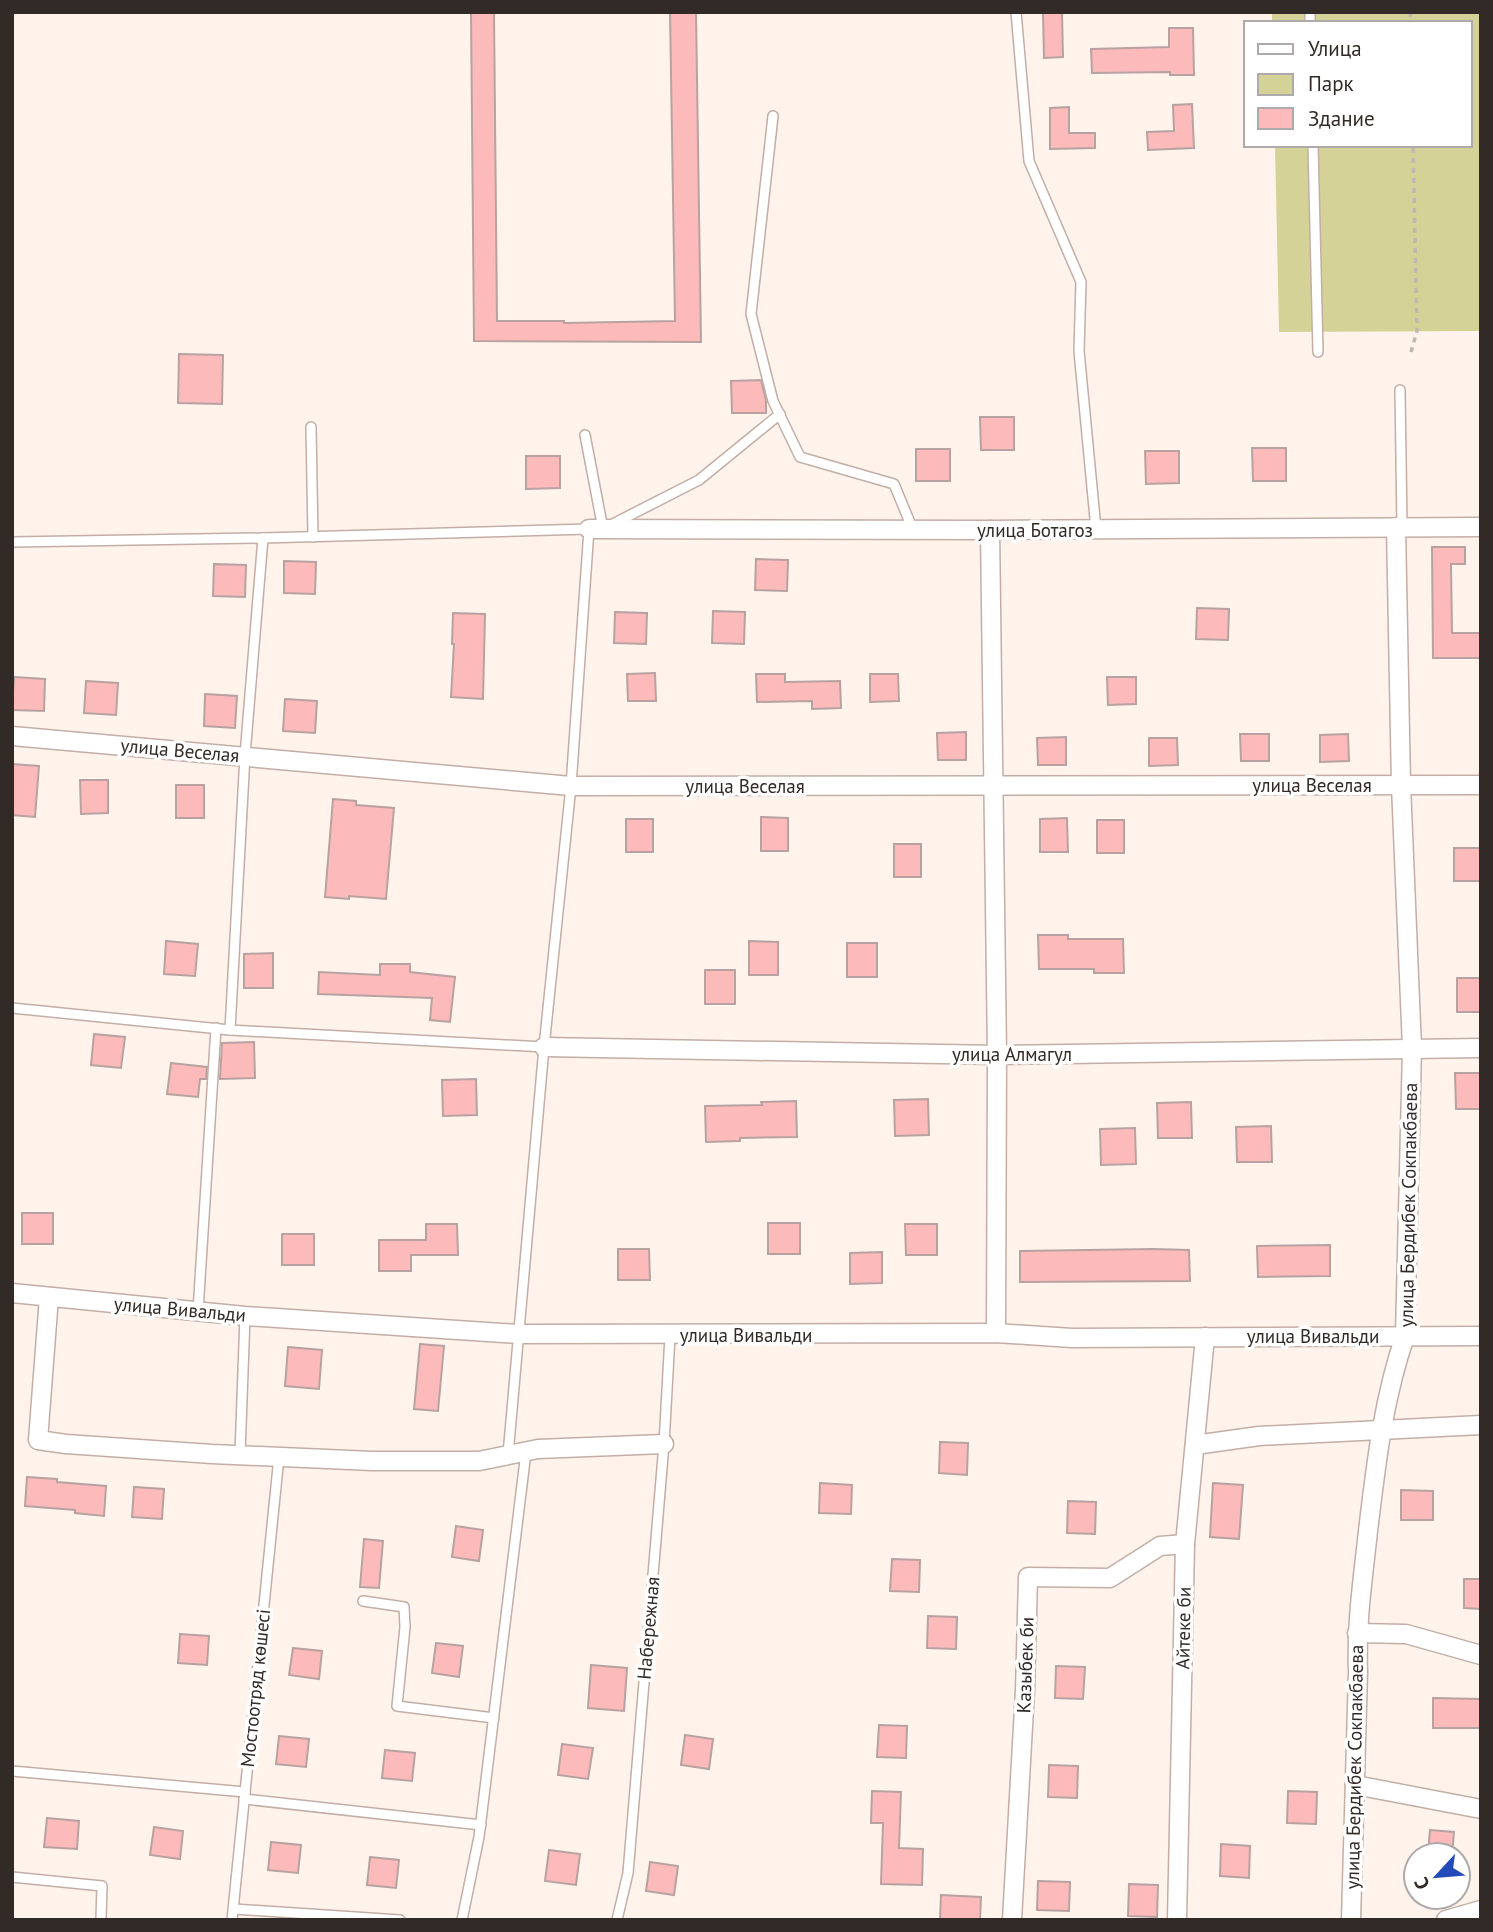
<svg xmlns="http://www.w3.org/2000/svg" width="1493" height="1932" font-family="'PT Sans',sans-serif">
<rect width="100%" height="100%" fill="#fff3ec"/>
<path fill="#d5d298" d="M1272,12H1481V331L1279,332L1275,145H1470V23H1272Z"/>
<g fill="#fcbbba" stroke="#b8a2a1" stroke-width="2">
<path d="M471,12H494L497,321H564V323L675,321L670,12H696L701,342L474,341Z"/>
<path d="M1043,12H1062L1063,57L1044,58Z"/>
<path d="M1169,28H1193L1194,75H1170V72L1092,73L1091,49L1169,47Z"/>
<path d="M1192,104L1194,148L1148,150L1147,132L1174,131L1173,105Z"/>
<path d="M1069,107V133H1095V148L1050,149V108Z"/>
<path d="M179,354L223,355L222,404L178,403Z"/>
<path d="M761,380L766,400V413H732L731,381Z"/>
<path d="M980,417H1014V450H981Z"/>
<path d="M1252,448H1286V481H1253Z"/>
<rect x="916" y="449" width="34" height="32"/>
<path d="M1145,451H1179V483L1146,484Z"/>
<path d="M526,456H560V488L526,489Z"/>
<path d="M1432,547H1465V564H1451L1452,633H1481V658H1433Z"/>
<path d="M756,559L788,560L787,591L755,590Z"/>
<path d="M284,561L316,562L315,594L284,593Z"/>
<path d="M214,564L246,565L245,597L213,596Z"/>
<path d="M1197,608L1229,609L1228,640L1196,639Z"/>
<path d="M713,611L745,612L744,644L712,643Z"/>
<path d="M615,612L647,613L646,644L614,643Z"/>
<path d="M453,613L485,614L483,699L451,697L454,644H452Z"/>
<path d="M655,673L656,701H628L627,674Z"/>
<path d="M756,674H785V682L840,681L841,708L812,709V701L757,702Z"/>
<path d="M870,674H898L899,701L870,702Z"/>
<path d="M14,677L45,679L44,711L12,710Z"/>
<path d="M1107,677H1136V704L1108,705Z"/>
<path d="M86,681L118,683L116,715L84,713Z"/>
<path d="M205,694L237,696L235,728L204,726Z"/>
<path d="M285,699L317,701L315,733L283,731Z"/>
<path d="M966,732V760H938L937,733Z"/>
<path d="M1240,734H1269V761H1241Z"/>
<path d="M1348,734L1349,761L1320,762V735Z"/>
<path d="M1066,737V765H1038L1037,738Z"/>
<path d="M1149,738H1177L1178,765L1149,766Z"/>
<path d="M12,764L39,766L35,817L12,815Z"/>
<path d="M80,780H108V813L81,814Z"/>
<rect x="176" y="785" width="28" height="33"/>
<path d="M333,799L356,801V805L394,808L386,899L349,896V899L325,897Z"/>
<path d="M761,817L788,818V851H761Z"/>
<path d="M1067,818L1068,852H1040V819Z"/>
<rect x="626" y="819" width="27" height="33"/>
<rect x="1097" y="820" width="27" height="33"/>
<rect x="894" y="844" width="27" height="33"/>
<rect x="1454" y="848" width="27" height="33"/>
<path d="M1038,935H1068V939H1123L1124,973H1094V969H1039Z"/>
<path d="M166,941L198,944L195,976L164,974Z"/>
<path d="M749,941L778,942V975H749Z"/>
<rect x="847" y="943" width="30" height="34"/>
<path d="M273,953V988H244V954Z"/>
<path d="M380,964H410V972L455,977L450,1022L430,1020L432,998L318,994L319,972L380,975Z"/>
<rect x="705" y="970" width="30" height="34"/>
<rect x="1457" y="978" width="24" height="34"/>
<path d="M94,1034L125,1037L121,1068L91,1065Z"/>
<path d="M254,1042L255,1078L220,1079L222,1043Z"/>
<path d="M171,1063L207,1067L206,1079H200L198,1097L167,1094Z"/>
<path d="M1455,1073H1481V1109H1456Z"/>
<path d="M476,1079L477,1115L443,1116L442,1080Z"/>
<path d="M928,1099L929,1135L895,1136L894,1100Z"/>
<path d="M796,1101L797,1137L740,1138V1141L706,1142L705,1106L762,1105L761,1102Z"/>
<path d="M1191,1102L1192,1138H1158L1157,1103Z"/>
<path d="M1271,1126L1272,1162H1237L1236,1127Z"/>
<path d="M1135,1128L1136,1164L1101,1165L1100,1129Z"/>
<rect x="22" y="1213" width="31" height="31"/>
<rect x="768" y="1223" width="32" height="31"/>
<path d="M426,1224H457L458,1255H411V1271H379V1240H426Z"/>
<path d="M905,1224H937V1255H906Z"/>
<rect x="282" y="1234" width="32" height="31"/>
<path d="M1330,1245V1276L1258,1277L1257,1246Z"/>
<path d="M618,1249H649L650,1280H618Z"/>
<path d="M1154,1249L1189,1250L1190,1281L1020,1282V1251Z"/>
<path d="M882,1252V1283L850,1284V1253Z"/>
<path d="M420,1344L444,1346L438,1411L414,1409Z"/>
<path d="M288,1347L322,1350L319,1389L285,1386Z"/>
<path d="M940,1442L968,1443L967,1475L939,1473Z"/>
<path d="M27,1477L57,1479V1482L106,1486L104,1516L75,1513V1510L25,1506Z"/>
<path d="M820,1483L852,1485L851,1514L819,1513Z"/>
<path d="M1213,1483L1243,1485L1239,1539L1210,1537Z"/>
<path d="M134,1487L164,1489L162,1519L132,1517Z"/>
<path d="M1401,1490L1433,1491V1520H1401Z"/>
<path d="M1068,1501L1096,1502L1095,1534L1067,1533Z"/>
<path d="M456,1526L483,1530L479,1561L452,1557Z"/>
<path d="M364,1539L383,1541L379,1588L360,1587Z"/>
<path d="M892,1559L920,1560L919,1592L890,1591Z"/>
<path d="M1464,1579H1481V1609L1464,1608Z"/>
<path d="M928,1616L957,1617L956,1649L927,1648Z"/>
<path d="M180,1634L209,1636L207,1665L178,1663Z"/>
<path d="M436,1643L463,1646L459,1677L432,1673Z"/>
<path d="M293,1648L322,1651L319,1679L289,1675Z"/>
<path d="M591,1665L627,1668L624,1711L588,1708Z"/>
<path d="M1056,1666L1085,1667L1083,1699L1055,1698Z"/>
<path d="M1433,1698L1481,1699V1728H1433Z"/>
<path d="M879,1725L907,1726L906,1758L877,1757Z"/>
<path d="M685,1735L713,1739L709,1769L681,1765Z"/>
<path d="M279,1736L309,1739L306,1767L276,1764Z"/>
<path d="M562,1744L593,1748L588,1779L558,1775Z"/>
<path d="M385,1750L415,1753L412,1781L382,1778Z"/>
<path d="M1049,1765L1078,1766L1077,1798L1048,1797Z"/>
<path d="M872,1791L901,1792L899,1848L923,1849L922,1885L881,1884L883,1823H871Z"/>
<path d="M1288,1791L1317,1792L1316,1824L1287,1823Z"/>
<path d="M47,1818L79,1821L77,1849L44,1847Z"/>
<path d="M154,1827L183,1831L180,1859L150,1855Z"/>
<path d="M1430,1830L1454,1832L1452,1855L1428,1854Z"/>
<path d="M271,1842L301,1845L298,1873L268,1870Z"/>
<path d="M1221,1844L1250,1846L1249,1878L1220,1876Z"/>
<path d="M549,1850L580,1854L576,1885L545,1881Z"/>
<path d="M370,1857L399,1860L396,1888L367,1885Z"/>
<path d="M650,1862L678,1866L674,1895L646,1891Z"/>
<path d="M1038,1881L1070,1882L1069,1911L1037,1910Z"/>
<path d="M1129,1884L1158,1885L1157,1917L1128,1916Z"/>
<path d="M941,1895L981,1897L980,1920H940Z"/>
</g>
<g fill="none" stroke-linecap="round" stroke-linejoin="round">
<g stroke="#c2aea5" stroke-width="12">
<g id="service">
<path d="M1016,12L1029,161L1081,282L1079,351L1096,529"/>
<path d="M1310,12V23"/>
<path d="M773,116L751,314L773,401L800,457L894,484L913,530"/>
<path d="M1313,145L1318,352"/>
<path d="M1400,390L1402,527"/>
<path d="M311,427L313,537"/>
<path d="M585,435L603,529L699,480L780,414"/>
<path d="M12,542L263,538"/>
<path d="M12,1008L230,1030"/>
<path d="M198,1311L216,1028"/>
<path d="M240,1454L245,1316"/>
<path d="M508,1455L544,1047L571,786L589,529L263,538L245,755L230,1030L544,1047"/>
<path d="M363,1601L404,1607L405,1627L397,1706L494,1718"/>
<path d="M12,1771L245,1792"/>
<path d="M244,1799L481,1825"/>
<path d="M12,1877L102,1886L101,1920"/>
<path d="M234,1909L400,1920"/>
<path d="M232,1920L279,1457"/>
<path d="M462,1920L479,1837L526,1452"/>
<path d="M617,1920L628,1873L664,1444L670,1336"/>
</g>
</g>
<g stroke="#c2aea5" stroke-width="21">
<g id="minor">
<path d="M589,529L990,530L1481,527"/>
<path d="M990,530L997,1055L996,1333"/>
<path d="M12,736L571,786L1481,785"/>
<path d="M544,1047L997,1055L1481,1048"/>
<path d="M12,1293L245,1316L518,1334L996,1333L1072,1338L1481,1336"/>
<path d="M49,1297L38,1440L66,1444L212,1454L372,1461H479L538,1449L664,1444"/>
<path d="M1195,1445L1259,1436L1481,1425"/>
<path d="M1357,1633L1406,1634L1481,1655"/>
<path d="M1355,1785L1481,1809"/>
<path d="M1012,1920L1025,1691L1028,1577L1110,1578L1160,1546L1185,1544"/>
<path d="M1177,1920L1185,1544L1205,1337"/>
<path d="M1351,1920L1358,1671C1356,1624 1363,1578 1368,1531C1376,1465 1383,1400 1405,1336L1412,1048L1401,785L1396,527"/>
<path d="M1446,1920L1481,1910"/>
</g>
</g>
<g stroke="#c1b7b1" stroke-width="3.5" stroke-dasharray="5 5" stroke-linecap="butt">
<path d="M1410,12L1411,23"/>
<path d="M1411,352L1417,331L1413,145"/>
</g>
<use href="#service" stroke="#fff" stroke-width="9"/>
<use href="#minor" stroke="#fff" stroke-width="18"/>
</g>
<g text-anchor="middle" stroke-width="7" stroke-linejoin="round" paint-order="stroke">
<g font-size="19" fill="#322a27" stroke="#fff">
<text x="1035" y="537">улица Ботагоз</text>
<text transform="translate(180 750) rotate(5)" y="7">улица Веселая</text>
<text x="1312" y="792">улица Веселая</text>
<text x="745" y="793">улица Веселая</text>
<text x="1012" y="1061">улица Алмагул</text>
<text transform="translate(1408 1205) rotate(-89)" y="7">улица Бердибек Сокпакбаева</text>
<text transform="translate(180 1309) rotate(5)" y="7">улица Вивальди</text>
<text x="746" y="1342">улица Вивальди</text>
<text x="1313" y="1343">улица Вивальди</text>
<text transform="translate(648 1628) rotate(-85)" y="7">Набережная</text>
<text transform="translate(1183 1628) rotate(-89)" y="7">Айтеке би</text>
<text transform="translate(1025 1665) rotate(-88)" y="7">Казыбек би</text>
<text transform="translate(255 1688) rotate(-84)" y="7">Мостоотряд көшесі</text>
<text transform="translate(1354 1767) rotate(-89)" y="7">улица Бердибек Сокпакбаева</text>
</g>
</g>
<rect width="1493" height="1932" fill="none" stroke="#322a27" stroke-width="28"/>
<rect x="1244" y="21" width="228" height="126" fill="#ffffff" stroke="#adaaa9" stroke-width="2"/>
<rect x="1258" y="44" width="35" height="10" fill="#ffffff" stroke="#adaaa9" stroke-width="2"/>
<text x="1308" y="56" font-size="21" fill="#322a27">Улица</text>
<rect x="1258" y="74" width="35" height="21" fill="#d5d298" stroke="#adaaa9" stroke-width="2"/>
<text x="1308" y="91" font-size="21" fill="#322a27">Парк</text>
<rect x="1258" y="108" width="35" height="21" fill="#fcbbba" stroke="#adaaa9" stroke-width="2"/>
<text x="1308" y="126" font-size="21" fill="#322a27">Здание</text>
<g transform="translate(1437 1876) rotate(244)"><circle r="33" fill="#ffffff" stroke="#adaaa9" stroke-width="2"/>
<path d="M0-5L12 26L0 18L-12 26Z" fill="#234ab9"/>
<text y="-10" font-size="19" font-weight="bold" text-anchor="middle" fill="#322a27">С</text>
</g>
</svg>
